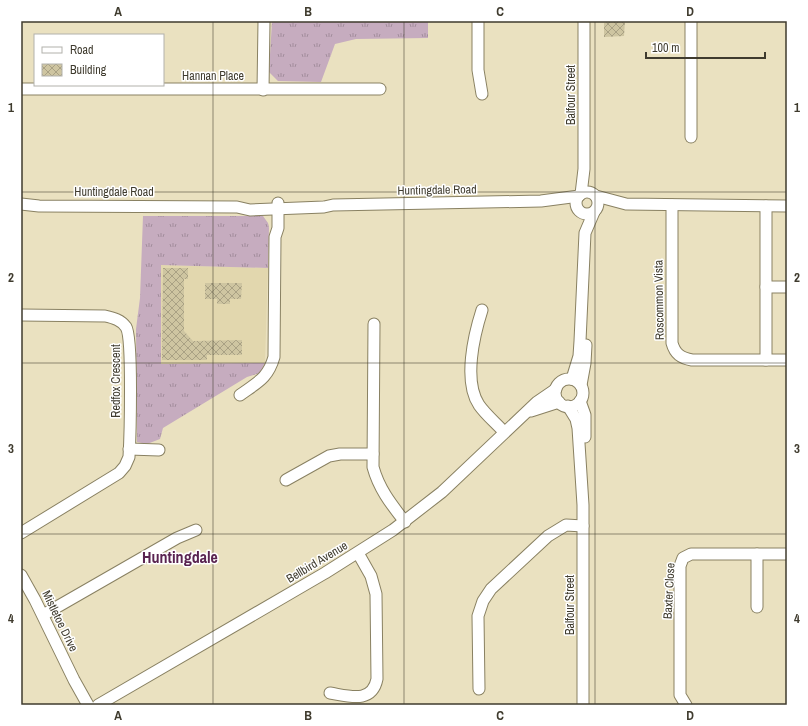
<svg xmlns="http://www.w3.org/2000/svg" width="808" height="726" font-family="'Archivo Narrow',sans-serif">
<defs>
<pattern id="grass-tufts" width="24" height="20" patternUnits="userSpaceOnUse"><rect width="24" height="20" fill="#c6acbf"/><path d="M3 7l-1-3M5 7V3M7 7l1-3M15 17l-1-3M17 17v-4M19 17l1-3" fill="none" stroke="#a28d9c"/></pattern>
<pattern id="building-cross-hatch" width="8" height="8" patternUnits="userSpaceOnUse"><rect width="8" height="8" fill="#cec5a1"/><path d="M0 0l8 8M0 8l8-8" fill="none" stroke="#a9a184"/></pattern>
</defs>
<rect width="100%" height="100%" fill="#eae1c0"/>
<path fill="#e2d7ae" d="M161,265L268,268L265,363L161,364Z"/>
<g fill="url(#grass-tufts)">
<path d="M272,21H428V38L356,39L335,44L321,82L278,81L269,72Z"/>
<path d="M143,216H263L268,223L269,228L268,268L161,265V364L265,363L260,373L247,377L163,428L160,439L147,444L137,442L136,329L140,298Z"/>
</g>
<g fill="url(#building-cross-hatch)">
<path d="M612,21H625L624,36L604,37V23Z"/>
<path d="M163,268H188V279H184V331L193,341L242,340V355H207V360H162Z"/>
<path d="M205,283H242L241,299H230V304H217V299H205Z"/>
</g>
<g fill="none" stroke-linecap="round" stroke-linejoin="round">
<g stroke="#898162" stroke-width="13">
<g id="minor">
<path d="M478,21V70L482,94"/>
<path d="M691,21V137"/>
<path d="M21,89H380"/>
<path d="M263,90L264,21"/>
<circle cx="587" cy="203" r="11"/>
<path d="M581,194L584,169V21"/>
<path d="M596,196L626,204L787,206"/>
<path d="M21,204L39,206L237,207L250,210L324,207L333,205L541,201L579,196"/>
<path d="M672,205V343C675,354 681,358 692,360H787"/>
<path d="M766,206V360"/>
<path d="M766,287H787"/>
<path d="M482,310C474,335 463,381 479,405C486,415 496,423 504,432"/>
<path d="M21,315L105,316C114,318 121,320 126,327C133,338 130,439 129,457L125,466L119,473L21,533"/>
<path d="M374,324L373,467C379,489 391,504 405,522"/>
<path d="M572,379L579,356L580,341L585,233L594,212"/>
<circle cx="569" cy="393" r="14"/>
<path d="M581,385L585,363L586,345"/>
<path d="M240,395C258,382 268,378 274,357L275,237L278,228V203"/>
<path d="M580,401L585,415V437"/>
<path d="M568,406L576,419L578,428L583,505V705"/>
<path d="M531,411L559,402"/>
<path d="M129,449L159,450"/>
<path d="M286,480L329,456L340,454H373"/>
<path d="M21,575L35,600L74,680L88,705"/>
<path d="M757,607V554"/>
<path d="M43,615L177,538L196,530"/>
<path d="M479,689L478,616L483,601L491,589L548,536L566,525L583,526"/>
<path d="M330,693C349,696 372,704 377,679L376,594L371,576L358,553"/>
<path d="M98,705L325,573L393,530L442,492L537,402L556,389"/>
<path d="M686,705L680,695V566L683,558L691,554H787"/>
</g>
</g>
<use href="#minor" stroke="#fff" stroke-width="11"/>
</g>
<path fill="none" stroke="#3f3b2e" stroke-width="1" stroke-opacity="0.55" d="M213,21V705M404,21V705M595,21V705M21,192H787M21,363H787M21,534H787"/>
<g text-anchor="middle" stroke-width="3" stroke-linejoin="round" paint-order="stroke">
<g font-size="12" fill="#3f3b2e" stroke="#fff">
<text x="213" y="80">Hannan Place</text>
<text transform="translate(571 95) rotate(-90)" y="4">Balfour Street</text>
<text transform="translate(437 190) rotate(-1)" y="4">Huntingdale Road</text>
<text x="114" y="196">Huntingdale Road</text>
<text transform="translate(659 300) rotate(-91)" y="4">Roscommon Vista</text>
<text transform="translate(116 381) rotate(-90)" y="4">Redfox Crescent</text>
<text transform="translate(317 562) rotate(-31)" y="4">Bellbird Avenue</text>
<text transform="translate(669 591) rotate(-87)" y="4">Baxter Close</text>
<text transform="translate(570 605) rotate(-90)" y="4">Balfour Street</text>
<text transform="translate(60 621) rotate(64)" y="4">Mistletoe Drive</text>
</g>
<g font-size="16" font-weight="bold" fill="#5a2451" stroke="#fff">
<text x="180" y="563">Huntingdale</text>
</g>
</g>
<rect width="808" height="726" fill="none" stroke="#ffffff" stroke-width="44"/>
<rect x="34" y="34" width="130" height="52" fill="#ffffff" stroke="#b2b1ab"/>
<rect x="42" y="47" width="20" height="6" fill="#ffffff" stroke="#b2b1ab"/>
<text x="70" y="54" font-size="12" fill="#3f3b2e">Road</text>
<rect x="42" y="64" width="20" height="12" fill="url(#building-cross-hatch)" stroke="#b2b1ab"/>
<text x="70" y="74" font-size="12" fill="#3f3b2e">Building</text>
<path d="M646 52v6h119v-6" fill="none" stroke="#3f3b2e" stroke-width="2"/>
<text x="652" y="52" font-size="12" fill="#3f3b2e" stroke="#ffffff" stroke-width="3" paint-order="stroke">100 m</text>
<rect x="22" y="22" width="764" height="682" fill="none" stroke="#3f3b2e" stroke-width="1.5"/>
<g font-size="13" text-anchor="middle" font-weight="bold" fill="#3f3b2e">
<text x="118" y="16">A</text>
<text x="308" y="16">B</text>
<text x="500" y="16">C</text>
<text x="690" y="16">D</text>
<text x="11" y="112">1</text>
<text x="797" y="112">1</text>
<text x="11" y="282">2</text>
<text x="797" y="282">2</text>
<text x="11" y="453">3</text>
<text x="797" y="453">3</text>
<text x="11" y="623">4</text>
<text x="797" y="623">4</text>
<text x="118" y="720">A</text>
<text x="308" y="720">B</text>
<text x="500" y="720">C</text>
<text x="690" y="720">D</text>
</g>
</svg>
